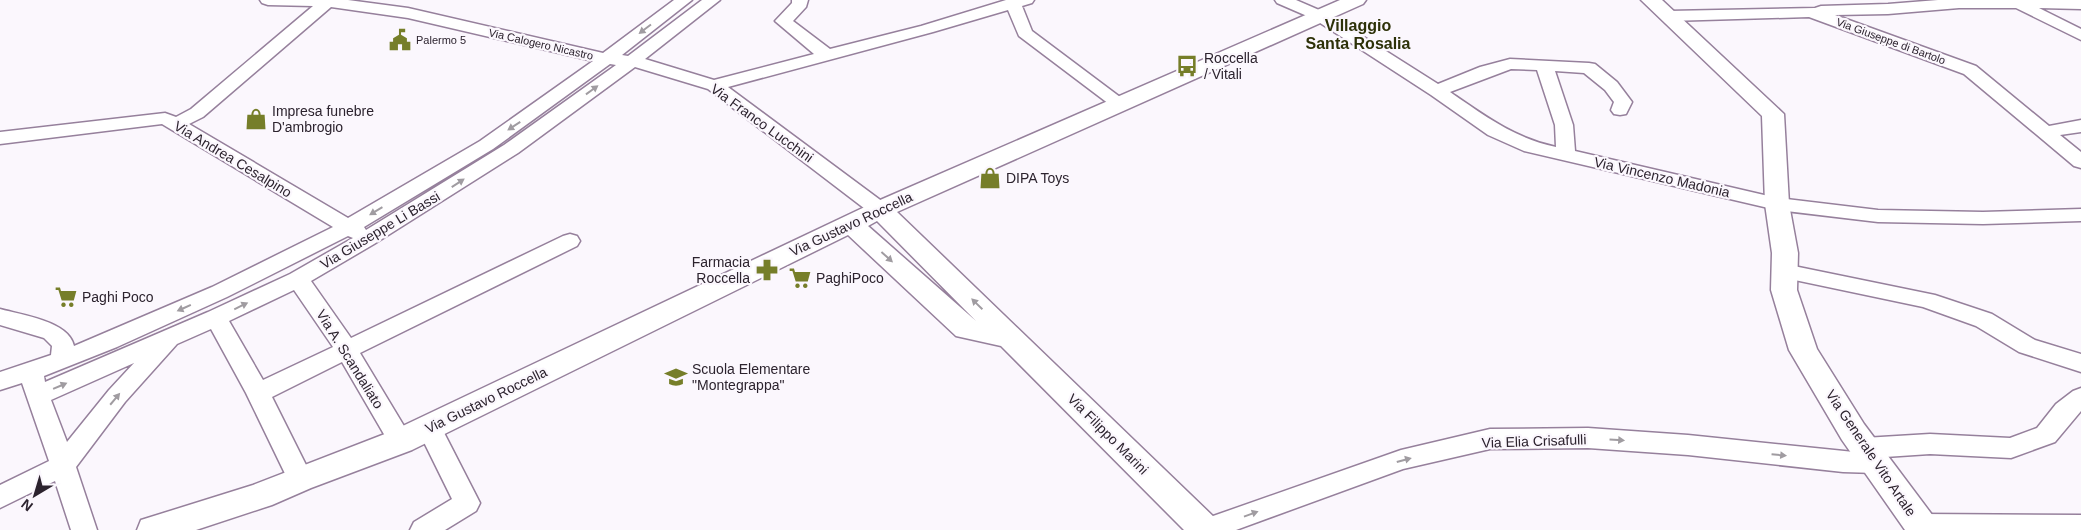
<svg xmlns="http://www.w3.org/2000/svg" width="2081" height="530" font-family="Helvetica,sans-serif">
<rect width="100%" height="100%" fill="#fbf7fd"/>
<g fill="none" stroke-linecap="round" stroke-linejoin="round">
<g stroke="#96809c" stroke-width="3">
<g id="minor">
<path d="M260,0H348L408,8L603,53L674,0H692L622,55L628,56L702,0H720L645,59L714,80L814,54L775,21L792,3V0H808L806,7L793,21L830,49L921,26L1006,0H1034L1032,3L1022,6L1032,31L1128,103L1125,107L1119,108L1113,107L1019,36L1008,10L933,32L728,87L887,205L890,210L887,215L880,216L873,215L708,89L635,67L518,153L374,244L311,281L351,338L563,236L570,234L577,236L580,241L577,246L360,353L413,441L410,448L401,451L392,448L342,362L272,397L313,479L309,486L300,489L291,486L246,393L211,329L177,344L125,402L76,467L97,530H71L55,481L0,508V485L49,461L22,383L0,390V372L51,355L52,346L44,338L0,325V309C22,315 69,321 74,346L212,287L333,227L162,124L0,144V132L165,113L176,117L191,109L313,6L268,5L262,3ZM331,7L408,18L593,61L480,141L348,218L189,124L203,117ZM610,64L616,65L504,145L366,230L364,227L493,149ZM348,236L353,238L290,274L208,312L45,382L44,376L117,347L227,297ZM294,290L333,347L263,380L229,321ZM134,363L109,390L67,442L51,400Z"/>
<path d="M1275,0H1296L1326,13L1438,84L1480,67L1510,59L1589,63L1595,64L1617,82L1632,102L1626,114L1620,115L1614,114L1611,110L1614,102L1605,90L1584,73L1555,71L1573,125L1575,151L1777,198L1878,210L1983,212L2081,209V221L1983,224L1878,222L1777,210L1524,151L1488,135L1431,95L1314,19L1277,3ZM1511,69L1537,70L1555,125L1556,147C1514,138 1485,116 1450,92Z"/>
<path d="M1938,0H2081V9L2039,8L2081,29V40L2016,8H1959L1888,14L1835,15L1976,66L2049,126L2081,120V132L2060,135L2081,152V168L2074,166L1964,74L1809,17L1669,21L1663,19L1661,16L1663,13L1669,11L1815,8L1821,6L1888,4Z"/>
<path d="M1784,264L1935,295L1992,314L2035,340L2081,354V372L2019,352L1976,326L1923,307L1776,276L1773,271L1776,266Z"/>
<path d="M2081,388V411L2055,442L2011,458L1930,454L1885,457L1889,463L1885,470L1876,473L1843,472L1688,455L1588,448L1490,449L1403,469L1236,530H1192L1196,522L1401,450L1490,429L1588,428L1688,435L1854,452L1851,448L1855,441L1864,438L1930,434L2010,438L2037,428L2056,404L2073,391Z"/>
<path d="M429,418L438,421L480,503L476,511L445,530H410L414,522L452,499L417,428L420,421Z"/>
<path d="M1921,514L2081,515V530H1910L1908,525L1912,517Z"/>
</g>
</g>
<g stroke="#96809c" stroke-width="3">
<g id="tertiary">
<path d="M1340,0H1366L1363,4L897,212L1217,520L1221,530H1184L1001,346L956,336L848,235L412,450L311,488L272,505L196,530H137L141,520L253,485L390,432L871,204ZM877,221L976,321L868,226Z"/>
<path d="M1641,0H1662L1784,114L1789,204L1798,253L1797,290L1817,349L1864,424L1936,520L1940,530H1905L1842,440L1789,350L1771,290L1772,253L1765,204L1762,116Z"/>
</g>
</g>
<use href="#minor" fill="#fff" fill-rule="evenodd"/>
<use href="#tertiary" fill="#fff" fill-rule="evenodd"/>
</g>
<defs><path id="oneway-solid" d="M-6-.8H1V-3.2L6.5 0L1 3.2V.8H-6Z" transform="scale(1.25)"/></defs>
<g fill="#a09ca1">
<use href="#oneway-solid" transform="translate(645 29) rotate(143)"/>
<use href="#oneway-solid" transform="translate(592 90) rotate(-36)"/>
<use href="#oneway-solid" transform="translate(514 126) rotate(147)"/>
<use href="#oneway-solid" transform="translate(458 183) rotate(-33)"/>
<use href="#oneway-solid" transform="translate(376 211) rotate(149)"/>
<use href="#oneway-solid" transform="translate(887 257) rotate(42)"/>
<use href="#oneway-solid" transform="translate(977 304) rotate(-136)"/>
<use href="#oneway-solid" transform="translate(241 306) rotate(-26)"/>
<use href="#oneway-solid" transform="translate(184 308) rotate(156)"/>
<use href="#oneway-solid" transform="translate(60 386) rotate(-23)"/>
<use href="#oneway-solid" transform="translate(115 399) rotate(-50)"/>
<use href="#oneway-solid" transform="translate(1617 440) rotate(4)"/>
<use href="#oneway-solid" transform="translate(1779 455) rotate(6)"/>
<use href="#oneway-solid" transform="translate(1404 460) rotate(-15)"/>
<use href="#oneway-solid" transform="translate(1251 514) rotate(-20)"/>
</g>
<defs>
<g id="civic-bare" transform="scale(1.725)"><path d="M-.6-6.5H3V-4.5H.6V-3L4-1V1h2V6H-6V1h2V-1L-.6-3ZM-1.2 2.5V6h2.4V2.5Z" fill="#767e29" stroke="#fbf7fd" stroke-width="2.5" paint-order="stroke"/></g>
<g id="bus-bare" transform="scale(1.725)"><path d="M-5-6H5V4H4V6H2V4H-2V6H-4V4H-5ZM-3.5-4V0h7V-4ZM-3.5 1.2v1.5H-2V1.2ZM2 1.2v1.5H3.5V1.2Z" fill="#767e29" stroke="#fbf7fd" stroke-width="2.5" paint-order="stroke"/></g>
<g id="shop-bare" transform="scale(1.725)"><path d="M-5-2.5h2.3a2.7 3.5 0 0 1 5.4 0H5L5.5 6h-11ZM-1.5-2.5h3a1.5 2.3 0 0 0-3 0Z" fill="#767e29" stroke="#fbf7fd" stroke-width="2.5" paint-order="stroke"/></g>
<g id="pharmacy-bare" transform="scale(1.725)"><path d="M-2-6h4v4h4v4h-4v4h-4v-4h-4v-4h4Z" fill="#767e29" stroke="#fbf7fd" stroke-width="2.5" paint-order="stroke"/></g>
<g id="supermarket-bare" transform="scale(1.725)"><path d="M-6-5.5h2.5l.6 2H6L4.5 2H-2.5L-4.4-4H-6ZM-1.5 3.2a1.3 1.3 0 1 0 .1 0ZM3 3.2a1.3 1.3 0 1 0 .1 0Z" fill="#767e29" stroke="#fbf7fd" stroke-width="2.5" paint-order="stroke"/></g>
<g id="school-bare" transform="scale(1.725)"><path d="M0-5L7-2L0 1L-7-2ZM-4 1L0 2.5L4 1V4Q0 6-4 4Z" fill="#767e29" stroke="#fbf7fd" stroke-width="2.5" paint-order="stroke"/></g>
</defs>
<g fill-rule="evenodd">
<use href="#civic-bare" x="400" y="40"/>
<use href="#bus-bare" x="1187" y="66"/>
<use href="#shop-bare" x="256" y="119"/>
<use href="#shop-bare" x="990" y="178"/>
<use href="#pharmacy-bare" x="767" y="270"/>
<use href="#supermarket-bare" x="800" y="278"/>
<use href="#supermarket-bare" x="66" y="297"/>
<use href="#school-bare" x="676" y="377"/>
</g>
<g text-anchor="middle" stroke-width="4.5" stroke-linejoin="round" paint-order="stroke">
<g font-size="11" fill="#2c232e" stroke="#fbf7fd" text-anchor="start">
<text x="416" y="44">Palermo 5</text>
</g>
<g font-size="11" fill="#2c232e" stroke="#fbf7fd">
<text transform="translate(1891 41) rotate(20)" y="4">Via Giuseppe di Bartolo</text>
<text transform="translate(541 44) rotate(13)" y="4">Via Calogero Nicastro</text>
</g>
<g font-size="14" fill="#2c232e" stroke="#fbf7fd" text-anchor="start">
<text x="1204" y="63">Roccella<tspan x="1204" dy="16">/ Vitali</tspan></text>
<text x="272" y="116">Impresa funebre<tspan x="272" dy="16">D'ambrogio</tspan></text>
<text x="1006" y="183">DIPA Toys</text>
<text x="750" y="267" text-anchor="end">Farmacia<tspan x="750" dy="16">Roccella</tspan></text>
<text x="816" y="283">PaghiPoco</text>
<text x="82" y="302">Paghi Poco</text>
<text x="692" y="374">Scuola Elementare<tspan x="692" dy="16">"Montegrappa"</tspan></text>
</g>
<g font-size="14" fill="#2c232e" stroke="#fbf7fd">
<text transform="translate(762 123) rotate(36)" y="5">Via Franco Lucchini</text>
<text transform="translate(233 159) rotate(31)" y="5">Via Andrea Cesalpino</text>
<text transform="translate(1662 177) rotate(13)" y="5">Via Vincenzo Madonia</text>
<text transform="translate(851 224) rotate(-25)" y="5">Via Gustavo Roccella</text>
<text transform="translate(380 230) rotate(-31)" y="5">Via Giuseppe Li Bassi</text>
<text transform="translate(350 359) rotate(58)" y="5">Via A. Scandaliato</text>
<text transform="translate(486 400) rotate(-26)" y="5">Via Gustavo Roccella</text>
<text transform="translate(1108 434) rotate(45)" y="5">Via Filippo Marini</text>
<text transform="translate(1534 441) rotate(-2)" y="5">Via Elia Crisafulli</text>
<text transform="translate(1871 453) rotate(56)" y="5">Via Generale Vito Artale</text>
</g>
<g font-size="16" font-weight="bold" fill="#2d3108" stroke="#fbf7fd">
<text x="1358" y="31">Villaggio<tspan x="1358" dy="18">Santa Rosalia</tspan></text>
</g>
</g>
<g transform="translate(35 495) rotate(218)" stroke="#fbf7fd" stroke-width="4" paint-order="stroke">
<path d="M0-4L9 19L0 12L-9 19Z" fill="#2c232e"/>
<text y="-8" font-size="14" font-weight="bold" text-anchor="middle" fill="#2c232e">N</text>
</g>
</svg>
